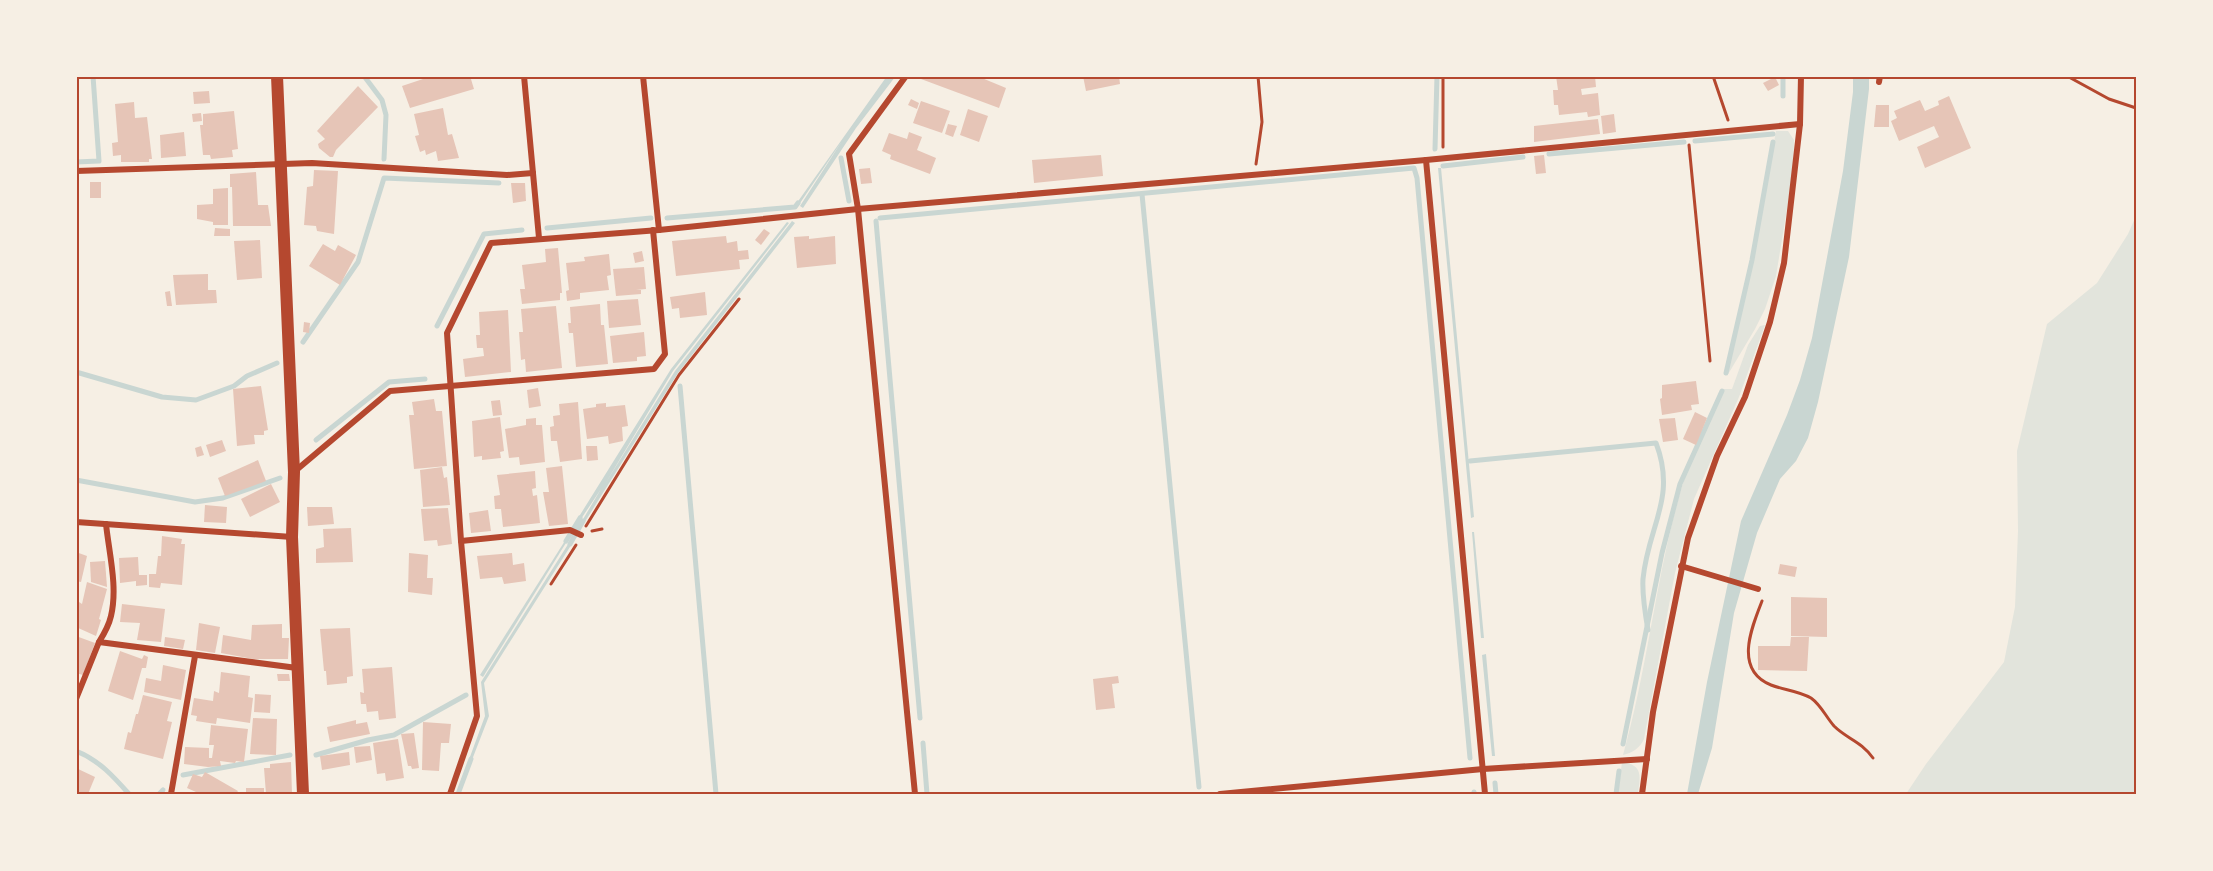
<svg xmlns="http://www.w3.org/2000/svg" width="2213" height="871" font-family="Mulish,sans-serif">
<rect width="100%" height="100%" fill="#f6efe4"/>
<g fill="#e2e4dc">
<path d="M1776,131H1788L1794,140L1793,172L1776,276L1765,309L1755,329L1727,376L1755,249Z"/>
<path d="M2136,216V794H1906L1926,764L2004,662L2015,607L2018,531L2017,451L2047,324L2097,283L2128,234Z"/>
<path d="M1765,325L1739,397L1694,499L1675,573L1644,739C1640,748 1632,753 1623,755C1648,667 1656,575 1682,486C1692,455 1711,420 1724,389H1732L1748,345L1760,326Z"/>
<path d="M1622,762C1644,765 1640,777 1638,794H1618Z"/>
</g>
<g fill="#c9d6d2">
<path d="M887,76L895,77L856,128L803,208L800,206L842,141L796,209L794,207Z"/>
<path d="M1853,77H1869V89L1849,257L1818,402L1808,438L1796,461L1780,479L1757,533L1734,613L1712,748L1698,794H1687L1707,682L1741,521L1787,415L1800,380L1812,338L1843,171L1853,92Z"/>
<path d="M1438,168H1441L1474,517L1471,518Z"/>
<path d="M792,221L795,223L678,373L581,528L579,526L601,489L577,525L575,523L671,369L787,222L789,223L673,371L605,484L675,371Z"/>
<path d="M1472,532H1474L1484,638H1481Z"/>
<path d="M568,536L569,538L483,677L480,675Z"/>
<path d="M572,538L575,539L484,683L489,716L470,765H467L485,716L481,682Z"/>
<path d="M1486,654L1495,756H1492L1482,655Z"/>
</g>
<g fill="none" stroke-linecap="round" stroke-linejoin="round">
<g stroke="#c9d6d2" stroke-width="5">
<path d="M364,76L382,100L386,115L384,159"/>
<path d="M1783,76V96"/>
<path d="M1695,141L1773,134"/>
<path d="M1435,149L1437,76"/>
<path d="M1549,154L1684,142"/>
<path d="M841,158L849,201"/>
<path d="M76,162L99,161L93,76"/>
<path d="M1443,166L1523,157"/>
<path d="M1142,194L1199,787"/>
<path d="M667,218L795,207L798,203"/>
<path d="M880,218L1414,168L1417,178L1470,758"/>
<path d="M876,221L920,718"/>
<path d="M547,228L651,218"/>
<path d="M437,326L484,234L522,230"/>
<path d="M303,342L358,262L384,178L499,183"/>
<path d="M76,372L162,397L196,400L234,386L247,376L277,363"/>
<path d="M1726,373L1752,260L1773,142"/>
<path d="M680,386L716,794"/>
<path d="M316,440L389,382L425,379"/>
<path d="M1470,461L1656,443C1677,498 1648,526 1643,579C1642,596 1645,613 1648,630"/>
<path d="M76,480L195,502L223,498L280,478"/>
<path d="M566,541L580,518"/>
<path d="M570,544L583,521"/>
<path d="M923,743L927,794"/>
<path d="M1623,744L1662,553L1680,484L1722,391"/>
<path d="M76,751C99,760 114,777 129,794"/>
<path d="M316,755L368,740L394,735L466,695"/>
<path d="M183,775L290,755"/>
<path d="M1495,783L1496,794"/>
<path d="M1474,792V794"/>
<path d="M159,794L163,790"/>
<path d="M458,794L471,759"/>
<path d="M1616,794L1619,771"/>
</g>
</g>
<g fill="#e6c5b7">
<path d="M432,76H470L474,89L410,108L402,86Z"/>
<path d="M922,76H977L1006,88L999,108L921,79Z"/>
<path d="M1083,76H1119L1120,84L1086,91Z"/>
<path d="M1556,76H1595L1596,87L1581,89L1582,95L1598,93L1600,115L1588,117L1587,112L1559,115L1558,105H1554L1553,90H1558Z"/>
<path d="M1775,77L1779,85L1768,91L1763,83Z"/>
<path d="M358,86L378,107L336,150L333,157H330L319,148L318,144L325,139L317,131Z"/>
<path d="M209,91L210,103L194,104L193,92Z"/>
<path d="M1949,96L1971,148L1925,168L1917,147L1939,137L1934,126L1899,141L1891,121L1897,118L1894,111L1920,100L1925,111L1939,105L1938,101Z"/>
<path d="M911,99L919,103L917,109L908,105Z"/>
<path d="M921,101L950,111L942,133L913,123Z"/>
<path d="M134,102L135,118L147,117L152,159H149V162H121V155L113,156L112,143L118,142L115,104Z"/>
<path d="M1876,105H1889V127H1874Z"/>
<path d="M443,108L448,135L452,134L459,158L438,161L436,151L426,155L425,150L420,152L415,136L419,135L414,114Z"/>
<path d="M968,109L988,116L979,142L960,135Z"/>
<path d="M234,111L238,149L232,150L233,157L211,159L210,155H203L200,125H203V114Z"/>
<path d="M201,113L202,121L193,122L192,114Z"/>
<path d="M1614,114L1616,132L1603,134L1601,116Z"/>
<path d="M1598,119L1600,134L1534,142V126Z"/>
<path d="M948,124L957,126L953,137L945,134Z"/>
<path d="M184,132L186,156L161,158L160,135Z"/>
<path d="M909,132L922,137L917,150L936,158L930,174L890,159L891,155L882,151L889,133L907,139Z"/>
<path d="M1101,155L1103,176L1034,183L1032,160Z"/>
<path d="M1544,155L1546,173L1536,174L1534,156Z"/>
<path d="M870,168L872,183L861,184L859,169Z"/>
<path d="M314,170L338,171L334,234L317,231L316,226L304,225L307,187L313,186Z"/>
<path d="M256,172L258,205H268L271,226H233L232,187H230V174Z"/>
<rect x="90" y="182" width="11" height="16"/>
<path d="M511,183H525L526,201L513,203Z"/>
<path d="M228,188V225H213V222L197,219V205L213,204V189Z"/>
<path d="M215,228L230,229V236H214Z"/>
<path d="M764,229L770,233L761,245L755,240Z"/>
<path d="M726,236L727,243L737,241L738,251L748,250L749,259L739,260L740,269L676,276L672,241Z"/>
<path d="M809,236V239L835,236L836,264L797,268L794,237Z"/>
<path d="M260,240L262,278L237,280L234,241Z"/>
<path d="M323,244L335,251L338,245L356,255L340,285L309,266Z"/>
<path d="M558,248L562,293H560V300L522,304L520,289H525L522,265L546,262L545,249Z"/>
<path d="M642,251L644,261L635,263L633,253Z"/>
<path d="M609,254L611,275L607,276L609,290L580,293V299L567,301L566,291L569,290L566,263L585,261L584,257Z"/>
<path d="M644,267L646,289L636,290H641V294L616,296L613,269Z"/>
<path d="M208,274V290H216L217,303L176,305L173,275Z"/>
<path d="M170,291L172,306H167L165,292Z"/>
<path d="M705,292L707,315L680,318L679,308L672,309L670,297Z"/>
<path d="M638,299L641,325L609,328L607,301Z"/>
<path d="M600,304L601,325H604L608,364L576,367L573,333H569L568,323H571L570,307Z"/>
<path d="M556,306L562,368L526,372L525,359L521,360L519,332H523L521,309Z"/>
<path d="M508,310L511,372L465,377L463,359L484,356L483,348H477L476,335H480L479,312Z"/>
<path d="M304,322L310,323L309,333L303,332Z"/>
<path d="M644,332L646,356L637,357V361L613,363L610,336Z"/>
<path d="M1696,381L1699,404L1691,405L1692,410L1662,415L1660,399L1662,398V385Z"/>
<path d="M261,386L268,430L264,431V435H254L255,444L237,446L233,389Z"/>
<path d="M538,388L541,406L529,408L527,390Z"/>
<path d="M434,399L436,411H442L447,466L414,469L409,415H414L412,402Z"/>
<path d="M500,400L502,415L493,416L491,401Z"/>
<path d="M578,402L582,459L560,462L557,441H551L550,427L554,426L553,416L560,415L559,404Z"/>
<path d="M606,403V407L625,405L628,426L622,427L623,441L609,444L608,436L587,439L583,409L596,407V404Z"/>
<path d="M1695,412L1707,418L1696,445L1683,439Z"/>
<path d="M500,417L504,451L500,452L501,458L482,460V456L474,457L472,421Z"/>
<path d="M536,418V425H542L545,462L520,465L519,457L509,458L505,429L526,425V419Z"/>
<path d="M1675,418L1678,440L1663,442L1659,419Z"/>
<path d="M222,440L226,451L210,457L206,445Z"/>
<path d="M201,446L204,455L197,457L195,448Z"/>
<path d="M586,446H597L598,460L587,461Z"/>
<path d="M258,460L266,481L225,496L218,478Z"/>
<path d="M562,466L568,524L549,526L543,492H549L546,468Z"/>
<path d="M442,467L444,478L447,477L450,505L423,507L420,470Z"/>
<path d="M535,471L536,488L532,489L533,496L537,495L540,523L503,527L501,509H495L494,496L500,495L497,475Z"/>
<path d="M271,484L280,502L250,517L241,499Z"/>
<path d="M205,505L227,507L226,523L204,522Z"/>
<path d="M307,507H332L334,524L308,526Z"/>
<path d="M448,508L452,544L438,546L437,540L424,541L421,509Z"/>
<path d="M488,510L491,531L471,533L469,513Z"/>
<path d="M351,528L353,562L316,563V549L324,547L323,529Z"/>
<path d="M162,536L182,539L181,544H185L182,585L161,583L160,588L149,587V574H156L158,556H161Z"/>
<path d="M76,552L87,556L81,582L76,581Z"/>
<path d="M409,553L428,555L427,578H433L432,595L408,592Z"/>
<path d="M512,553L513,565L524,563L526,581L504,584L502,577L480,579L477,556Z"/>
<path d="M138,557L139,575H147V585L136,586V581L120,583L119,558Z"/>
<path d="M105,561L107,587L91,582L90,562Z"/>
<path d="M1780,564L1797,567L1795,577L1778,574Z"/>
<path d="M87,582L107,589L99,619L101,620L96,636L76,627L79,616L76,614V610L79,602L82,604Z"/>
<path d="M1791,597L1827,598V637L1791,636Z"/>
<path d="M122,604L165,609L161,642L137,640L140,623L120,622Z"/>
<path d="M199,623L220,627L215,653L196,650Z"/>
<path d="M282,624V638H289L288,659H253L221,653L223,635L251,640L252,625Z"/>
<path d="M350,628L353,676L347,677V683L327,685L326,671H324L320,629Z"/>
<path d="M76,636L95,643L83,675L76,673Z"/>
<path d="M165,637L185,640L183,649L164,646Z"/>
<path d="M1791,637H1809L1807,671L1758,670V646H1790Z"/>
<path d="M120,651L142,659L144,655L148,657L146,668H142L133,700L108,691Z"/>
<path d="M163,665L186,670L181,700L144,692L146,678L161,681Z"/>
<path d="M392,667L396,718L379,720L378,711L367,712L366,704H361L360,692L364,693L362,669Z"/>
<path d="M221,672L250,676L248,697L253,698L250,723L217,718L216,724L196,721L197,716L191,715L194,698L213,701L214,691L219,693Z"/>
<path d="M277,674H289L290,681H278Z"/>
<path d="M1118,676L1119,683L1112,684L1115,708L1096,710L1093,679Z"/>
<path d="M255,694L271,695L270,713L254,712Z"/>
<path d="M143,695L172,702L167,721L172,722L163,759L124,749L128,732L131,733L136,714H138Z"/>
<path d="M253,718L277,719L276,755L250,754Z"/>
<path d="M356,720V724L367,722L370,734L330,742L327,727Z"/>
<path d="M423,722L451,724L449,743H441L439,771L422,770Z"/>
<path d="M211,725L248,729L244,762L236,761L235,763L220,761L221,766L208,767L184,764L185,747L209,748V758H212L214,745H209Z"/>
<path d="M414,733L419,768L412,769L411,766H408L401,734Z"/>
<path d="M398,739L404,778L386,781L385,773L377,774L373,743Z"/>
<path d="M370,746L372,760L356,763L354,747Z"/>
<path d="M349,752L350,765L322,770L320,756Z"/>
<path d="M291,762L292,794H266L264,768H270V764Z"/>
<path d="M76,768L95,777L88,794H76Z"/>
<path d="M205,772L238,791L236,794H195L196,792L187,788L193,774L202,777Z"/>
<rect x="246" y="788" width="18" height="6"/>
</g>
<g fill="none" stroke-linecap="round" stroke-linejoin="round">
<g stroke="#b5482f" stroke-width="3">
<path d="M1713,76L1728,120"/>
<path d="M2067,76L2109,99L2136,108"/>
<path d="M1689,145L1710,361"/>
<path d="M1443,147V76"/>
<path d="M1256,164L1262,122L1258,76"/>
<path d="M586,526L679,375L739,299"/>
<path d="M592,531L602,529"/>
<path d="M551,584L576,545"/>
<path d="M1762,601C1751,629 1734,670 1771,685C1784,690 1799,691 1811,698C1821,705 1826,717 1834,726C1847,739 1861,741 1873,758"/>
</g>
<g stroke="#b5482f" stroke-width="6">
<path d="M524,76L539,238"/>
<path d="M643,76L659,230"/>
<path d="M906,76L849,154L858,209L915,794"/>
<path d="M1879,82L1880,76"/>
<path d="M1426,160L1485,794"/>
<path d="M76,171L312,163L507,175L533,173"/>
<path d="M294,472L390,391L654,369L665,354L653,230"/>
<path d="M76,522L292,537"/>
<path d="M106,524C109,553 118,587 111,616C109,625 104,634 99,642L297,668"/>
<path d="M461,541L570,530L581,535"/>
<path d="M1681,566L1758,589"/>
<path d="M76,699L99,642"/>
<path d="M171,794L195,656"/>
<path d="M450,794L477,716L461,541L447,333L491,243L659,230L858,209L1426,160L1800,124"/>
<path d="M1220,794L1483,769L1647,759"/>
<path d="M1642,794L1653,712L1688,538L1717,456L1745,397L1770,322L1784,263L1800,124L1801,76"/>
</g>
<path stroke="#b5482f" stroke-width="12" d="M277,76L294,472L292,537L303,794"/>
</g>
<rect width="2213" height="871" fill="none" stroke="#f6efe4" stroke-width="156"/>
<rect x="78" y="78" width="2057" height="715" fill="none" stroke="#b5482f" stroke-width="2"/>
</svg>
